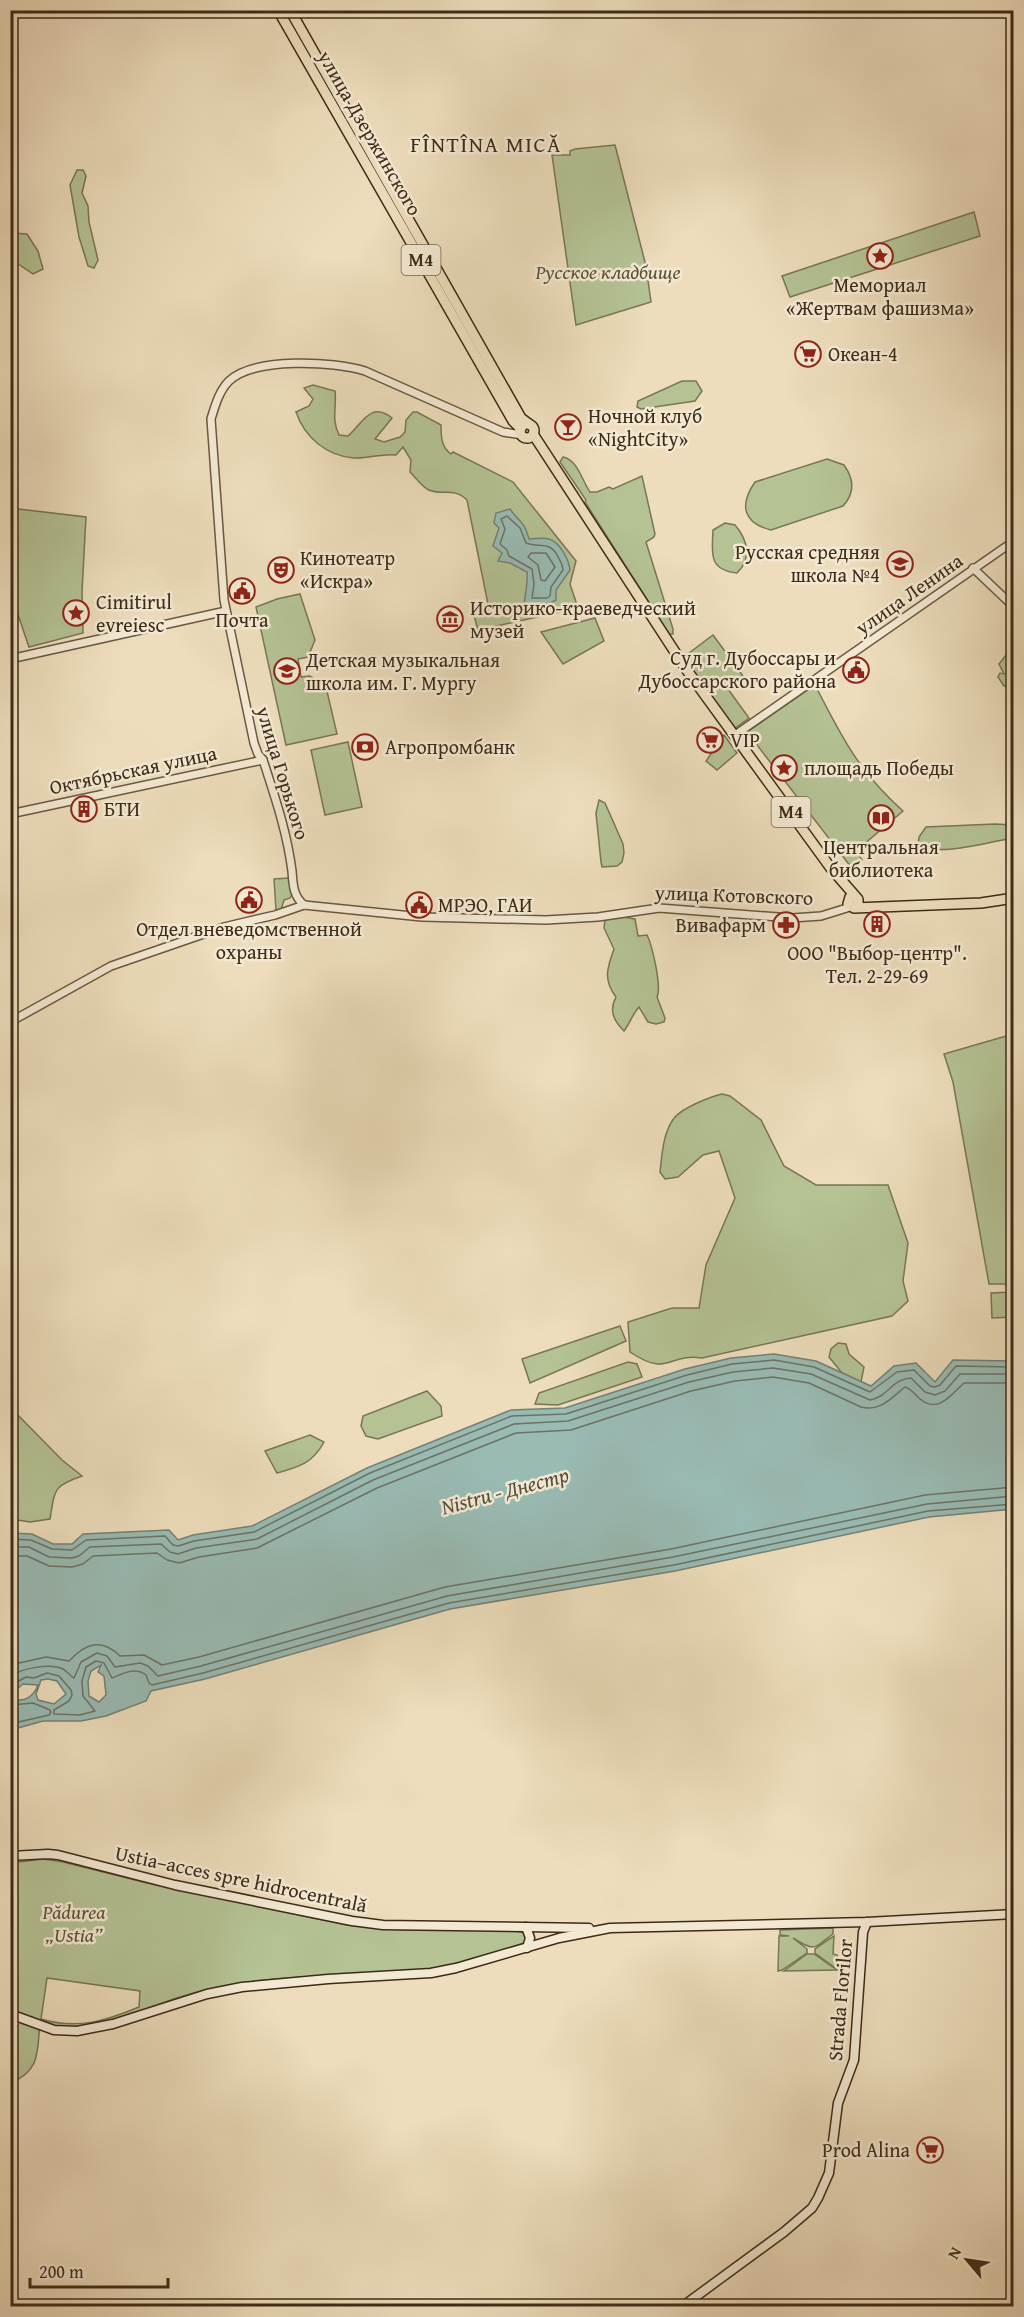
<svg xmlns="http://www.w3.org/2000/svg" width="1024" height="2317" font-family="'Gentium Book Plus',serif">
<rect width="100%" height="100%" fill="#edddbc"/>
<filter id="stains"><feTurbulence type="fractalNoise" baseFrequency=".00333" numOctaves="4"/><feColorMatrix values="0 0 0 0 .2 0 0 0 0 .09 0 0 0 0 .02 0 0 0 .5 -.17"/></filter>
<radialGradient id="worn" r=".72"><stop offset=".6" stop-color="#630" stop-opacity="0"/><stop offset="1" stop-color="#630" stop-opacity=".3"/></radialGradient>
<g fill="#b4c294" stroke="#787656" stroke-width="1.5" fill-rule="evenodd">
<path d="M615,145L646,266L651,302L576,325L552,155H570V151L575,149Z"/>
<path d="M77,170H83L86,176L82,193L88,206L89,222L98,260L94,268L88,266L79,237L70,185Z"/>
<path d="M974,212L980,236L790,297L782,276Z"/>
<path d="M11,233L27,234L38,251L43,269L33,274L11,259Z"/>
<path d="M682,381H696L702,391L695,401L641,409L637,407L638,401Z"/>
<path d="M313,385L335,391C337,408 331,418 339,435L348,436C363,423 370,401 392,418L375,439L384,442L400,437L405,432L406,420L413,412H417L441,425C441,436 441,447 451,454L453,452L513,482L576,561L570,584L578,608L478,630L472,608L488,604L467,500C453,486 441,497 427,489C421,485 415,477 410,472L411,460L403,447L396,455C382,453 368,459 354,458C327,456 305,438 296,412L309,406L313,399L304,388Z"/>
<path d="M563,457C578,460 582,481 590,492H597L609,487L613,489L642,476L655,534L654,537L646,542L673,629V634H669L585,502L586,500L560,462Z"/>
<path d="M827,459L844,465C854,479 855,493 843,506L771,530C743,523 739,505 755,482Z"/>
<path d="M10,508L86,517L82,592L83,633L29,647L11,594Z"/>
<path d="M725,523L735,525C748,540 752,559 737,573C708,570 712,553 713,530Z"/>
<path d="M300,594L315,640L308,657L298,659L301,677L310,676L326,687L337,734L286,745L256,607L277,599Z"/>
<path d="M595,618L604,641L563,664L541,632Z"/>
<path d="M713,635L743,676L728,689L749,718L734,729L688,668L685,656Z"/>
<path d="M1013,646L1014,687H1013L1004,686L998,677L1000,673L1004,674L999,664Z"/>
<path d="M815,685C841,736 859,772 903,811L856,851L862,860L851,867L747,732Z"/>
<path d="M724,735L737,753L717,770L706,761Z"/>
<path d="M348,742L362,807L325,815L311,750Z"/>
<path d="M599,800L605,803L623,844L624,853L622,862L617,866L602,867L601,862L596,813Z"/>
<path d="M995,824L1013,825V838C988,842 940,857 918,845L919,837L926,827Z"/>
<path d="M289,878L291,880L292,894L290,898L284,900L281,910H276L274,879Z"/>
<path d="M623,917L635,919L638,936L647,935C652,945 662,987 657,997L665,1018L664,1022L656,1024L648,1022L639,1007C632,1015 630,1023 624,1031C613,1020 609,1010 616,997C603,980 607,968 614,949L604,928L605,920Z"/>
<path d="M1013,1034V1284H989L953,1082L944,1054Z"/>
<path d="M722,1094L730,1096L761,1120L784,1166L816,1185H888L908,1243L903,1281L908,1301L892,1316L702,1358C666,1353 669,1378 630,1352L628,1322L672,1308H699L706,1265L735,1198L719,1151L703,1155L678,1177L665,1179L660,1172C662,1155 663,1131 675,1117C683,1108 709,1097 722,1094Z"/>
<path d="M1013,1292V1317L992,1318L991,1293Z"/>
<path d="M620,1326L626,1341L530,1383L522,1359Z"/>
<path d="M838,1343L846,1344L849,1354L864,1367L861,1382L842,1373L829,1357L831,1349Z"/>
<path d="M628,1362L637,1364L642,1377L558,1405L535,1404L539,1393Z"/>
<path d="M427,1391L441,1406L442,1416L378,1439L366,1436L361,1426L363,1416Z"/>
<path d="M11,1408L62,1460L82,1476C53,1486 55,1489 50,1519L30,1522L11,1519Z"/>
<path d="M310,1435L324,1442C313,1463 299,1467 277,1473L265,1451Z"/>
<path d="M43,1859L63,1862L147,1883L347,1925C380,1929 413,1931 446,1930C473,1930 500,1928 526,1933L527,1942L462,1963L436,1968C350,1979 261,1970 177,1998C134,2012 86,2038 40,2022C37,2052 41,2070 11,2083V1863ZM47,1978L140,1991L139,2007C105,2021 77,2030 41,2019Z"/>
<path d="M833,1928V1934C813,1949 815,1952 793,1938L807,1949V1953L782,1970L778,1971L779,1936H789L780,1935V1930Z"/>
<path d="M834,1936L833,1954L837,1955L838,1970L815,1953V1949Z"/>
<path d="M807,1954H814L837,1970L784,1971Z"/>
</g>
<g fill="#99bbb4" stroke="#748175" stroke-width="1.5" fill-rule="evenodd">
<path d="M510,509C520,523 524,521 529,539C535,539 544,537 549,539C560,542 569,560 570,570L556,590V600L549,604L524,605C525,594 528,584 527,572L510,563L498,561L502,553L493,546L499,528L494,523L496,513Z"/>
<path d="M774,1354L816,1361L871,1386L894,1366L916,1363L935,1382L953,1360L1013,1361V1509L929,1517L675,1571L450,1609L205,1679L151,1691L146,1701L106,1716L81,1721H43L11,1730V1698C24,1704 34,1696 38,1685L23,1684L11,1694V1533L32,1534L53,1544H72L83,1534L169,1530L178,1540L193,1535L252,1526L367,1468L511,1410L565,1408L685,1369L731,1358ZM101,1665L98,1672L104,1676L106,1695L99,1702L89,1696L88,1681L91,1671ZM48,1679L57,1681L66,1694L54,1704L38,1700L36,1694L41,1680Z"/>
</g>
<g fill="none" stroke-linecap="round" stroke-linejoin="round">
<g stroke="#6b7366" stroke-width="1.5">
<path d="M507,516L520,528L526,543C538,548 550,541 557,555C560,561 563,564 563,570L551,587L550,596L547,598H532L534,584L532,569L509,556L507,550L500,544L505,529L501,519Z"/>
<path d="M531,553H546L555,567L545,581L541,580L538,565L528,557Z"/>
<path d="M10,1539L31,1540L52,1549L72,1550L86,1540L165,1536L173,1545L178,1546L194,1541L254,1532L370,1473L512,1416L566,1414L687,1375L732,1364L774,1360L814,1367L870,1392L897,1372L914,1370L930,1386L935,1387L940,1385L956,1366L1014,1367"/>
<path d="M10,1547H29L49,1557L72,1558L79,1556L90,1547L161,1544L170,1552L178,1554L196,1548L257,1539L373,1480L514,1424L568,1421L689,1382L733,1372L773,1368L811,1374L870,1400C888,1397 892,1379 911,1378L925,1392L935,1395L945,1391L960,1374H1014"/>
<path d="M10,1556H27L49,1566L72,1567L83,1564L93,1556L157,1553L167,1560L179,1563L199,1557L257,1548L377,1488L516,1433L571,1430L691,1391L735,1381L773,1377L809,1383L861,1407C881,1412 891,1398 905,1387C912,1389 914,1394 920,1399C938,1414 951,1395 964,1383H1014"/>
<path d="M10,1665L46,1657L69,1661C85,1644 101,1637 120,1656L144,1655L162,1665L199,1657L445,1587L671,1549L925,1495L1014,1487"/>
<path d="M10,1677C21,1668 50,1663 63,1669C67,1671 70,1676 74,1678L81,1662L97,1653L107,1656L115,1667L140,1663L148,1666L158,1676L201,1666L447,1596L673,1557L927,1504L1014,1496"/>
<path d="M10,1686L26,1677L34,1678L47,1673L59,1676L71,1690L72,1695L69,1701L54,1710V1714L80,1715L95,1711L83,1696L82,1681L86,1667L96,1661L104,1663L112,1678C122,1674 135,1666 146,1675L149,1683L152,1685L203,1673L449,1603L674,1565L928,1511L1014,1504"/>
<path d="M10,1705L33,1703L50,1710L51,1712L49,1715L10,1724"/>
</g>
<g stroke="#695840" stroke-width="10">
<g id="tertiary">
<path d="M973,568L1014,607"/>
<path d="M10,659L226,611"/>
<path d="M735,735L1014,541"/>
<path d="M10,814L263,760"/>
<path d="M304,905C293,896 293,884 292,871C287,832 275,797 263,760L258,754L254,743L224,600L211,419C215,406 219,391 229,381C254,357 334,361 365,371L503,432L522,435"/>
<path d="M10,1022L111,966L224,927L275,915L304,905L422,917L546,920L598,917L659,908L792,918L821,916L850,907"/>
</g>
</g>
<g stroke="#3d2b17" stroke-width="11">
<g id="secondary">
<path d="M10,1856L48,1854L58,1855L175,1885L352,1921L383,1925L589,1928"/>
<path d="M526,1927L530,1938L527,1948"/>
<path d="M10,2014L54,2030L77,2031L113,2024L207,1994L242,1987L328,1979L431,1973L456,1968L559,1938L610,1928L867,1922L1014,1914"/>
<path d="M683,2306L784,2232L812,2208L818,2198L829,2173L838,2103L854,2060L863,1932L867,1922"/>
</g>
</g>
<g stroke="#3d2b17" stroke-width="12">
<g id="trunk">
<path d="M278,10L513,421L521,429"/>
<path d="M290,10L521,418L529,424"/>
<circle cx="527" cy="431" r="7"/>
<path d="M533,434L686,669L830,867L856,897"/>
<path d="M855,907L858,905V899L854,896L850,897L848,904L854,908L981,903L1014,898"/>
</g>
</g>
<use href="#tertiary" stroke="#f3e9d3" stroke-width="7"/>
<use href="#secondary" stroke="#f3e9d3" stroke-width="8"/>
<use href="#trunk" stroke="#edddbc" stroke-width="9"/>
</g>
<defs>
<g id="sight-ring" transform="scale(1.35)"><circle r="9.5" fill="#f3e9d3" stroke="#8f2418" stroke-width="1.5"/><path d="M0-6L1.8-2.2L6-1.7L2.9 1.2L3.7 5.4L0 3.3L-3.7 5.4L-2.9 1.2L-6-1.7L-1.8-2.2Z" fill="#8f2418"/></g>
<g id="supermarket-ring" transform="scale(1.35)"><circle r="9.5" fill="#f3e9d3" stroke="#8f2418" stroke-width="1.5"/><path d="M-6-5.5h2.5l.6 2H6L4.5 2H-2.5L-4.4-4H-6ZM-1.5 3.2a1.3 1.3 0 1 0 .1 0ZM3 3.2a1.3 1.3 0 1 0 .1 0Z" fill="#8f2418"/></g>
<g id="bar-ring" transform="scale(1.35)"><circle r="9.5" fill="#f3e9d3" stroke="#8f2418" stroke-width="1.5"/><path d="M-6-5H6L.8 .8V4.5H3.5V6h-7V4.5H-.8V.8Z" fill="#8f2418"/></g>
<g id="school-ring" transform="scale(1.35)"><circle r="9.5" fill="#f3e9d3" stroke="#8f2418" stroke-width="1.5"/><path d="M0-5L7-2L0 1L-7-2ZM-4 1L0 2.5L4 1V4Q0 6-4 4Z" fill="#8f2418"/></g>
<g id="theatre-ring" transform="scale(1.35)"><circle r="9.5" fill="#f3e9d3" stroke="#8f2418" stroke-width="1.5"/><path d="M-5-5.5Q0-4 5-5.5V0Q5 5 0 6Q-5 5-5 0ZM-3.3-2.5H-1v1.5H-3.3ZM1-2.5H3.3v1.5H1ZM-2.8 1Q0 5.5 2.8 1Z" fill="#8f2418"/></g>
<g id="civic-ring" transform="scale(1.35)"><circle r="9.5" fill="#f3e9d3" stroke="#8f2418" stroke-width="1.5"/><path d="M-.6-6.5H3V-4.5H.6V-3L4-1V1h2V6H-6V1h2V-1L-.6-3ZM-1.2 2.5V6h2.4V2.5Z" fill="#8f2418"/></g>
<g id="museum-ring" transform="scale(1.35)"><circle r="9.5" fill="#f3e9d3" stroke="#8f2418" stroke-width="1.5"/><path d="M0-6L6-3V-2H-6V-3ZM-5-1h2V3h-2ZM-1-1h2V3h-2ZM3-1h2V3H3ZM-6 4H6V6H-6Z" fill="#8f2418"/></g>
<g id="bank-ring" transform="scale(1.35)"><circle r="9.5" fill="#f3e9d3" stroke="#8f2418" stroke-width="1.5"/><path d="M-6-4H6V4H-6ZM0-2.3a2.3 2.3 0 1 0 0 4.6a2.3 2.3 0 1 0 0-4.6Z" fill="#8f2418"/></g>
<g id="building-ring" transform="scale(1.35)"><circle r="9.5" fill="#f3e9d3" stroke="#8f2418" stroke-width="1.5"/><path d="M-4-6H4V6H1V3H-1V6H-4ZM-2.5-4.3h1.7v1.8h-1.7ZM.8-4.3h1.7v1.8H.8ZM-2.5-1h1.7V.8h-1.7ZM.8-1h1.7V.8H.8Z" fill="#8f2418"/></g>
<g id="library-ring" transform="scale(1.35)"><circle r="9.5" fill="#f3e9d3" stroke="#8f2418" stroke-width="1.5"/><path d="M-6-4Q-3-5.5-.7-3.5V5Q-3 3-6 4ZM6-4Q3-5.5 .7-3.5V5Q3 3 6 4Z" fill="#8f2418"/></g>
<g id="pharmacy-ring" transform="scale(1.35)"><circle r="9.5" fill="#f3e9d3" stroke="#8f2418" stroke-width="1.5"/><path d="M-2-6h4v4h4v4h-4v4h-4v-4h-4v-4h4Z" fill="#8f2418"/></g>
</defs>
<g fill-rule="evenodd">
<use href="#sight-ring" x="880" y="256"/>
<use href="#supermarket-ring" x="808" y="354"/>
<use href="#bar-ring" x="568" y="427"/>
<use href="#school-ring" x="900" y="564"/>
<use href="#theatre-ring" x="281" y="570"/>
<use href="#civic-ring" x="242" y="591"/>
<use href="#sight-ring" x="76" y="613"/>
<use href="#museum-ring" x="450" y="619"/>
<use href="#civic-ring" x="856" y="670"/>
<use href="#school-ring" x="287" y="671"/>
<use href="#supermarket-ring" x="710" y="740"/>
<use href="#bank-ring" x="365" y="747"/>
<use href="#sight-ring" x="784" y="768"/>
<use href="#building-ring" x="84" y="809"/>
<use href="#library-ring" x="881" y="818"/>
<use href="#civic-ring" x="249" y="900"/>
<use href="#civic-ring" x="419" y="905"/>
<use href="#building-ring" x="877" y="924"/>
<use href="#pharmacy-ring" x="786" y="925"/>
<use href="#supermarket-ring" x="930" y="2150"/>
</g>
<g text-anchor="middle" stroke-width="5" stroke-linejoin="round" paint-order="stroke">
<g fill="#f3e9d3" stroke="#74644f" stroke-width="1.5">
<rect x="401.5" y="245" width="39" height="30" rx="4.5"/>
<rect x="771.5" y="797" width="39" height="30" rx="4.5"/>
</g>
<g font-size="18" font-weight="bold" fill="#3d2b17">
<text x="421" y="266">M4</text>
<text x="791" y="818">M4</text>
</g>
<g font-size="20" fill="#3d2b17" stroke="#f3e9d3">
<text transform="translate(370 133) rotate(60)" y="7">улица Дзержинского</text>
<text transform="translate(909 594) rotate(-35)" y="7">улица Ленина</text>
<text transform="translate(133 770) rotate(-12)" y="7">Октябрьская улица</text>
<text transform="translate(283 773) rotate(73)" y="7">улица Горького</text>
<text transform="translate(734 895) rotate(2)" y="7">улица Котовского</text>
<text transform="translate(241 1879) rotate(12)" y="7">Ustia–acces spre hidrocentrală</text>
<text transform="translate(840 2000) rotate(-85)" y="7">Strada Florilor</text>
</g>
<g font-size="20" font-style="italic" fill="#5b5136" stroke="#f3e9d3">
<text x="608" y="279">Русское кладбище</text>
<text x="74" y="1919">Pădurea<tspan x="74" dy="23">„Ustia”</tspan></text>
</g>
<g font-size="20" fill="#3d2b17" stroke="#f3e9d3" text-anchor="start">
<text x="880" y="292" text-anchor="middle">Мемориал<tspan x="880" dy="23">«Жертвам фашизма»</tspan></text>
<text x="828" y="361">Океан-4</text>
<text x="588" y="423">Ночной клуб<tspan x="588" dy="23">«NightCity»</tspan></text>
<text x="880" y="559" text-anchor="end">Русская средняя<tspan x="880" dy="23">школа №4</tspan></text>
<text x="300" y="565">Кинотеатр<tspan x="300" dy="23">«Искра»</tspan></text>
<text x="96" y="609">Cimitirul<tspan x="96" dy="23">evreiesc</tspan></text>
<text x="470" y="615">Историко-краеведческий<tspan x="470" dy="23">музей</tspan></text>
<text x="242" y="627" text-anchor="middle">Почта</text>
<text x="836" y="665" text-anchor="end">Суд г. Дубоссары и<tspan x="836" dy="23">Дубоссарского района</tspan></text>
<text x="306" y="667">Детская музыкальная<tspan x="306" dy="23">школа им. Г. Мургу</tspan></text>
<text x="730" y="747">VIP</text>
<text x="385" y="754">Агропромбанк</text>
<text x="804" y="775">площадь Победы</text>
<text x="104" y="816">БТИ</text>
<text x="881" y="854" text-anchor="middle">Центральная<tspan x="881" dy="23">библиотека</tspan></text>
<text x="438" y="912">МРЭО, ГАИ</text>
<text x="766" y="932" text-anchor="end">Вивафарм</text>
<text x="249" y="936" text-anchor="middle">Отдел вневедомственной<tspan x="249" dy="23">охраны</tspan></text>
<text x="877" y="960" text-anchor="middle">ООО "Выбор-центр".<tspan x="877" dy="23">Тел. 2-29-69</tspan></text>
<text x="910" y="2157" text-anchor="end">Prod Alina</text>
</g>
<g font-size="21" font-style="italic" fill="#544f3e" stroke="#f3e9d3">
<text transform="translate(505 1491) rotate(-15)" y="7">Nistru - Днестр</text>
</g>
<g font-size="22" letter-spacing="1.5" fill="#3d2b17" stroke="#f3e9d3">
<text x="486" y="152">FÎNTÎNA MICĂ</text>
</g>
</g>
<rect width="1024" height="2317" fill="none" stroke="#edddbc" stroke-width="36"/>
<rect x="12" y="12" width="1000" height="2293" fill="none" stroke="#3d2b17" stroke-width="3"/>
<rect x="18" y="18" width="988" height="2281" fill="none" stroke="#3d2b17" stroke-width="1.5"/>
<g transform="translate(967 2260) rotate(299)" stroke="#f3e9d3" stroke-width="4.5" paint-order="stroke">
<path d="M0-4.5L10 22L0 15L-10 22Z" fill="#3d2b17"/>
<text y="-9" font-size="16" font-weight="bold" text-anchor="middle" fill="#3d2b17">N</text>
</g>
<path d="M30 2278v9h138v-9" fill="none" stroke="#3d2b17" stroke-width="3"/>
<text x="39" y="2278" font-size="18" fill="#3d2b17" stroke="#f3e9d3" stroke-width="4.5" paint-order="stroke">200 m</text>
<rect width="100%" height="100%" filter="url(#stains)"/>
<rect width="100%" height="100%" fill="url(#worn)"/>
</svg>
